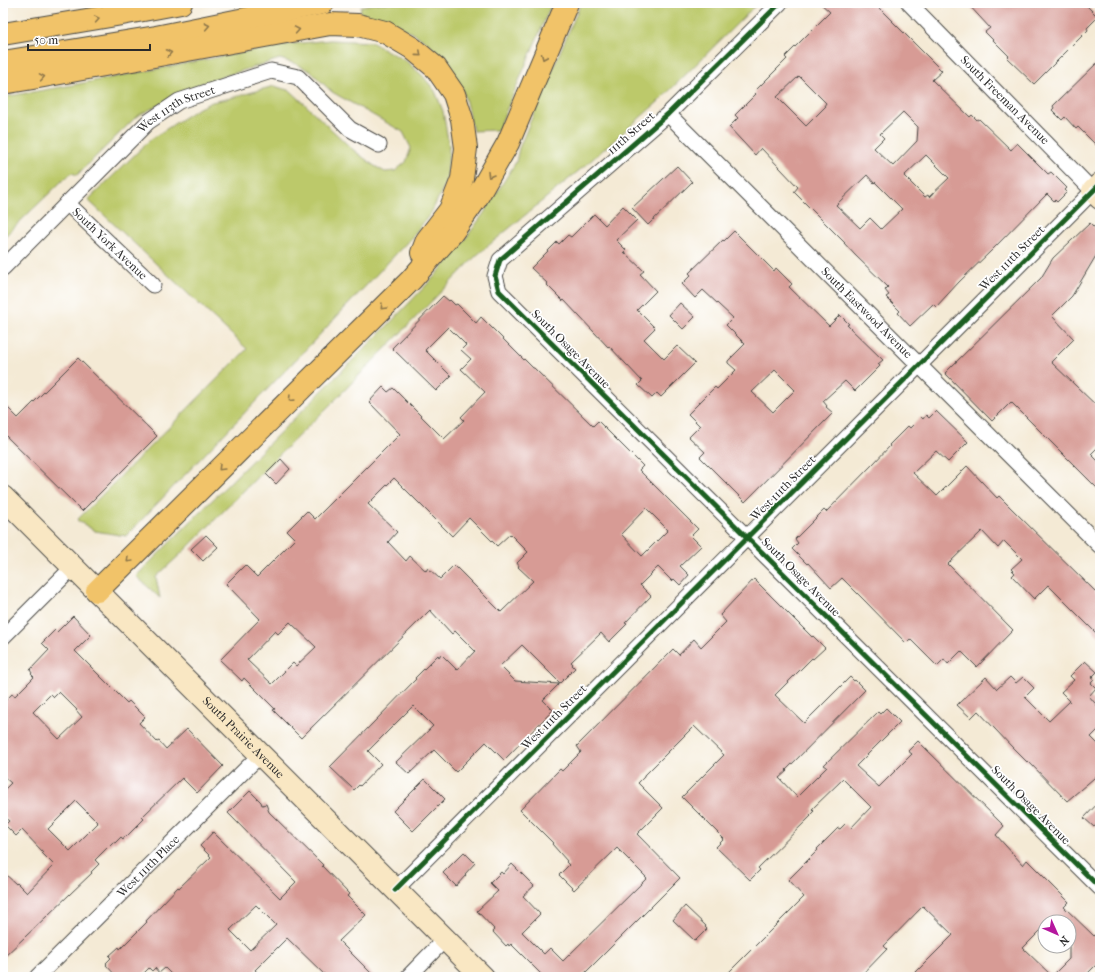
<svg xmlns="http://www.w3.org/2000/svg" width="1103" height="980" font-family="'IM FELL French Canon',serif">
<rect width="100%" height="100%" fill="#fff"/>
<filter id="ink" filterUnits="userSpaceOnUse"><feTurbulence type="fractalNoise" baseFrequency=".025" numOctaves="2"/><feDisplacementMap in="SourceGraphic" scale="8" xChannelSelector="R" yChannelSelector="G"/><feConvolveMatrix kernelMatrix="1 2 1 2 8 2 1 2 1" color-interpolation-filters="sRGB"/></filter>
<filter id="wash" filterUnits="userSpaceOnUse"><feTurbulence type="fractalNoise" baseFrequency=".012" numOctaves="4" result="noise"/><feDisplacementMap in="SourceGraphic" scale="16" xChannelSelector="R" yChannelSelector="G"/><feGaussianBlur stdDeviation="0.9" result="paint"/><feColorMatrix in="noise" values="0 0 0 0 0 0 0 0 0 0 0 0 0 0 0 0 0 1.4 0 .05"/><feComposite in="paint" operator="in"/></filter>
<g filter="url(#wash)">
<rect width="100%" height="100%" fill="#f4ead5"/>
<g fill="#bcc96b" stroke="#747a4b">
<path d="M380,3H552L498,130L473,131L464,94L443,59L430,45L413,33L397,26L360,15L361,6Z"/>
<path d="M581,3H758L658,102L587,164L477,255L330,405L283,451L186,549L156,577L160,598L136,576L389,324L435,276L461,245L484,213L516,162L519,148Z"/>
<path d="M330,40L371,42L406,61L423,76L435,91L443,111L449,146L447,180L431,213L412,237L309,346L126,536L95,531L77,520L247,349L88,200L151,139L197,109L212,102L231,98L274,86L291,91L351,148L373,165L385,172L395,171L406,162L411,148L403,132L332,92L310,71L296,64L280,59L202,83L137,116L77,175L72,173L62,181L3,238V97L73,85L282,45Z"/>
</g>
<g id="blocks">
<g fill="#d79b95" fill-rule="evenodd">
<path d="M820,3H874L942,71L932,80L970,117L972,115L977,120L979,119L1011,150L1017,143L1048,174L1051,172L1067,188L1065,190L1067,192L1057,202L1055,200L1054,201L1047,194L992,250L959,282L936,307L933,304L910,326L898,313L900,311L886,297L889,295L885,290L888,287L855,255L844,243H845L794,192L798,187L761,148L755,155L729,127L738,118L735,115L756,94L754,92L787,59L785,57L830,12ZM799,76L826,103L824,106L825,107L806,126L777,97ZM903,112L918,127L917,141L893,166L874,148L884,138L880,134ZM926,155L949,178L929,197L928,195L925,197L904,176ZM867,175L874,183L875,182L902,209L881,229L870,218L860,228L836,205Z"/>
<path d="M967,3H1084L1098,17L1087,28L1088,30L1034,84L1007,58L1009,56L985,32L990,28Z"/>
<path d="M1100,60V149L1078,127L1076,129L1065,117L1062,120L1052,110L1054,108L1053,106Z"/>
<path d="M677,166L692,182L648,225L632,208Z"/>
<path d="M623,206L637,220L616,240L626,250L624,252L644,271L640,274L656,291L637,310L655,328L644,339L664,359L677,346L695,363L661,397L657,393L652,398L638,385L642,381L609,346L608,347L594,332L564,300L563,301L547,285L548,284L531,268L557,242L559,244L568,235L571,237L594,214L605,225Z"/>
<path d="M1090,223L1100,233V249L1072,296L1052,316L1074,339L1051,362L1100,409V445L1091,454L1100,463V491L1011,402L992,421L945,373L1041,278L1053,258Z"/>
<path d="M734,231L774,271L776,268L792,284L789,287L829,326L840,315L849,324L847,325L883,360L878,364L880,366L855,391L845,381L823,401L827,406L826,407L833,413L745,502L700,457L705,452L689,437L700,426L688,414L715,387L717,389L736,370L728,363V361L745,344L726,325L733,318L703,290L695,298L682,284L691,275L689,273L723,240L724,241ZM775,370L795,390L773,412L752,392Z"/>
<path d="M443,296L449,301L450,300L455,305L457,304L476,323L481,317L524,360V359L533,368H534L593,426L598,421L643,466L639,470L698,529L691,536L701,546L680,566L689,575L680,585L674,579L672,581L658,567L640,585L651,596L625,623L627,624L609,642L601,633L571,662L573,664L572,665L575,668L560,683L522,645L500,666L515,681L559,684L543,700L553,710L504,760L486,742L456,772L434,750L409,774L396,762L433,726L413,706L368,751L381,764L360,786L359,785L354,790L330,767L416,679L415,678L438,655L439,657L441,654L457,670L475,651L455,631L452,634L430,610L301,738L273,710L275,709L244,678L242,681L220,660L260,619L226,584L245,565L257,577L295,539L287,531L307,511L315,519L400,434L369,402L383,387L388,392L393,388L444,439L464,420L461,417L485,392L461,369L471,359L461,350L466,345L448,327L425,350L451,376L436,391L392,348ZM394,478L452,536L469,518L497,546L510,534L528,552L517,563L519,566L518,567L533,581L501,612L454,565L440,579L428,568L426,571L410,556L406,561L388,542L397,532L368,504ZM646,508L668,530L642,556L621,534ZM290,622L316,647L296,666L293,663L272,684L247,660L275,631L278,634Z"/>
<path d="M680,303L695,317L683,329L669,315Z"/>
<path d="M78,358L157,436L82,511L3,433V403L18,418Z"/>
<path d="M936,411L968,442L948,462L936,451L913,473L937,496L967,466L997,498L999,496L1011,508L1100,596V637L1048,585L1034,599L1012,576L1015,573L1011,569L1022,559L1004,541L998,548L982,531L948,564L1013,630L977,667L961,651L948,664L944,659L937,666L910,639L906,643L864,600L842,578L831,588L808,563L807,564L792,549L798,543L795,539L824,510L826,512L873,464L890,446L889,445L908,426L910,428L921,417L923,419L926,415L929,418Z"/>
<path d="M281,459L290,469L276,484L266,474Z"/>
<path d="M206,535L218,547L203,561L191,549Z"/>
<path d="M754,579L812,637L813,636L825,648L813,659L812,658L775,695L804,723L850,677L854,681L855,680L865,690L786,770L787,771L779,778L797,797L827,767L824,765L878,712L880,714L886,708L900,722L856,766L879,787L912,754L908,751L918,741L1004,826L996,835L1023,865L1027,860L1069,902L1064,907L1094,936L1100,930V961L1084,977H911L953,935L923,906L884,946L887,949L860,977H724L804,897L788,880L818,850L817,849L838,828L840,829L845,824L850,829L871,807L843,779L812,809L814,811L810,815L811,816L758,868L760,870L750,880L716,847L724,839L682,797L724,755L694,726L644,776V777L638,783L663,808L637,834L680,878L581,977H544L511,944L509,946L508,944L506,946L493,932L494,931L493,930L494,929L477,911L498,891L490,883L501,872L503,874L512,864L534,886L523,896L540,914L522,932L544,954L550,948L563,961L647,878L617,848L574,890L559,875L569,865L566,862L567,861L552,844L553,843L520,810L560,769L562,771L581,752L577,746L673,649L679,655L694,639L701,647L726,622L720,615ZM1045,922H1069V959L1052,976L1023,948L1045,926Z"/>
<path d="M73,616L91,635L75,651L127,703L129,701L145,717L139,723L157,742L159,741L166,749L187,729L223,766L197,793L182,778L142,817L144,819L126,837L125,836L123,839L121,837L115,843L113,842L95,860L99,864L91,872L92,873L3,958V872L16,884L17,883L27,893L54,865L42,853L43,852L22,830L16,836L5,825L9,821L3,816V791L11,783L3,776V703L12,694L15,696L34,677L31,674L32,673L30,670L49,650L42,643L55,630L57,632ZM59,692L77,710H76L82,717L59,739L33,712L51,694L54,697ZM76,801L98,823L70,851L48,829Z"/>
<path d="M1085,661L1097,672L1091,678L1094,680L1091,683L1096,688L1089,696L1100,709V728L1091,737L1100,746V773L1067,801L1028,761L1027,762L1012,747L978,711L971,718L957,705L986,677L997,689L1010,677L1016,683L1023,677L1034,688L1025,697L1049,721L1070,701L1061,692L1074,680L1070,676Z"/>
<path d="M425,779L445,799L413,831L393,811Z"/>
<path d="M250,791L261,802L262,805L266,804L269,812L323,865L322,866L349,894L347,896L366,915L339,941L375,977H327L287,938L255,970L262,977H174L165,968L159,973L155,968L152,971L149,968L140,977H117L106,965L107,964L106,963L111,958L109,956L119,947L120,949L147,922L146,921L178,887L179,888L211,857L200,846L213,832L280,898L296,882L228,813ZM256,905L276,925L250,950L230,930Z"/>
<path d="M1100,801V821L1094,827L1084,818Z"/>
<path d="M464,852L475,863L465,874L466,875L456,886L443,873Z"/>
<path d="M685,906L706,926L705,927L707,929L695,941L673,920Z"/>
</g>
</g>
</g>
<g filter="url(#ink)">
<use href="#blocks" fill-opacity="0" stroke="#494844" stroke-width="1"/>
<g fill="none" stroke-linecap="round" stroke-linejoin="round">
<g stroke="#494844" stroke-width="17">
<g id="street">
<path d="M780,3L668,114L500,260L495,276L499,291L1100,888"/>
<path id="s1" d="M668,114L1100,546"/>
<path id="s2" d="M67,203L153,285"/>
<path id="s3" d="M3,268L148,122L179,101L271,71L298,77L350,129L379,145"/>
<path d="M3,637L73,567"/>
<path d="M395,890L1093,191L909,3"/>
<path id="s4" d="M37,977L260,755"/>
<path d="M408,977L445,939"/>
</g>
</g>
<g stroke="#494844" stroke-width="24">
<g id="secondary">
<path d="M1100,184L1093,191L1100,198"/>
<path id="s5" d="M3,497L483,977"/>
</g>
</g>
<g stroke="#494844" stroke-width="24">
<g id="highway">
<path d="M3,34L122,14L181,3"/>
<path d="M3,62L156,37L323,3"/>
<path d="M3,83L33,78L330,24L358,25L385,32L412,48L436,68L454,94L462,119L466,148L462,179L450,210L427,240L422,253"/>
<path d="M97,591L411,280L452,233L476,199L508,143L567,3"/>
</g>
</g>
<use href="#street" stroke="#fff" stroke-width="15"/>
<use href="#secondary" stroke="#f9e7c3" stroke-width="22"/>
<use href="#highway" stroke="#f1c369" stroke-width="22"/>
<g stroke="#fff" stroke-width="8">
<g id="cycleway">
<path d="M780,3L668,114L500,260L495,276L499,291L1100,888"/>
<path d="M395,890L1100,184"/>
</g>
</g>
<use href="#cycleway" stroke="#1b5e20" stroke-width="5"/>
</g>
<defs><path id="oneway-chevron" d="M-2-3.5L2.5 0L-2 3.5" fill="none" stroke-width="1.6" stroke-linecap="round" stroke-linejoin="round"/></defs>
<g stroke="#8e774a">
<use href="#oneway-chevron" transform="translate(97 19) rotate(-10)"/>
<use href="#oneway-chevron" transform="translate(207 26) rotate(-11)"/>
<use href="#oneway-chevron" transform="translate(297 30) rotate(-10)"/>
<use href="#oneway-chevron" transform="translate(169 53) rotate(-10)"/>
<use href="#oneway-chevron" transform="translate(419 54) rotate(41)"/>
<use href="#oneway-chevron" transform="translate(544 57) rotate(113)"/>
<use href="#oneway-chevron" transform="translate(42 77) rotate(-10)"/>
<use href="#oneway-chevron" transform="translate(490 175) rotate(120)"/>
<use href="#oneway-chevron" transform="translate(383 307) rotate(135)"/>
<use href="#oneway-chevron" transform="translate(291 399) rotate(135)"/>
<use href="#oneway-chevron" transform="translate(221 468) rotate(135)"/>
<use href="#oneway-chevron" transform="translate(129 560) rotate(135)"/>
</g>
</g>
<g text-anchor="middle" stroke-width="3.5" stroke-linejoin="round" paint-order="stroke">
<g font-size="12" fill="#2b2b2b" stroke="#fff">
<text transform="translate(1005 100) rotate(45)" y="4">South Freeman Avenue</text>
<text dy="4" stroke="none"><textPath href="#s3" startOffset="237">West 113th Street</textPath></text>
<text transform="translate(631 133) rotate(-41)" y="4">111th Street</text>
<text dy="4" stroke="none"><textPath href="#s2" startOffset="59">South York Avenue</textPath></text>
<text transform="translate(1012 258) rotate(-45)" y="4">West 111th Street</text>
<text dy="4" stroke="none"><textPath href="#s1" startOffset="281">South Eastwood Avenue</textPath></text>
<text transform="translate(571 349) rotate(45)" y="4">South Osage Avenue</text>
<text transform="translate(783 488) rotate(-45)" y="4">West 111th Street</text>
<text transform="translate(801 577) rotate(45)" y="4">South Osage Avenue</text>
<text transform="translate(554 717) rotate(-45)" y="4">West 111th Street</text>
<text dy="4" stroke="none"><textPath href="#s5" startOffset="340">South Prairie Avenue</textPath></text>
<text transform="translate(1031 805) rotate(45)" y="4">South Osage Avenue</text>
<text dy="4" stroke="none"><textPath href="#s4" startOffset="157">West 111th Place</textPath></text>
</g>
</g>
<rect width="1103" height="980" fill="none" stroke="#fff" stroke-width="16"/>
<g transform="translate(1057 934) rotate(135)"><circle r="19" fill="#ffffff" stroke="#aaaaaa"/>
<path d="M0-3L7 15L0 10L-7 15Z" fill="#b5179e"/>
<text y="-6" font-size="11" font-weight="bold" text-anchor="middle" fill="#2b2b2b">N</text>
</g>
<path d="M28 44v6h122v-6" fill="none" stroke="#2b2b2b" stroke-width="2"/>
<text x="34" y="44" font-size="12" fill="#2b2b2b" stroke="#ffffff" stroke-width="3" paint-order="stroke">50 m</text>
</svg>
